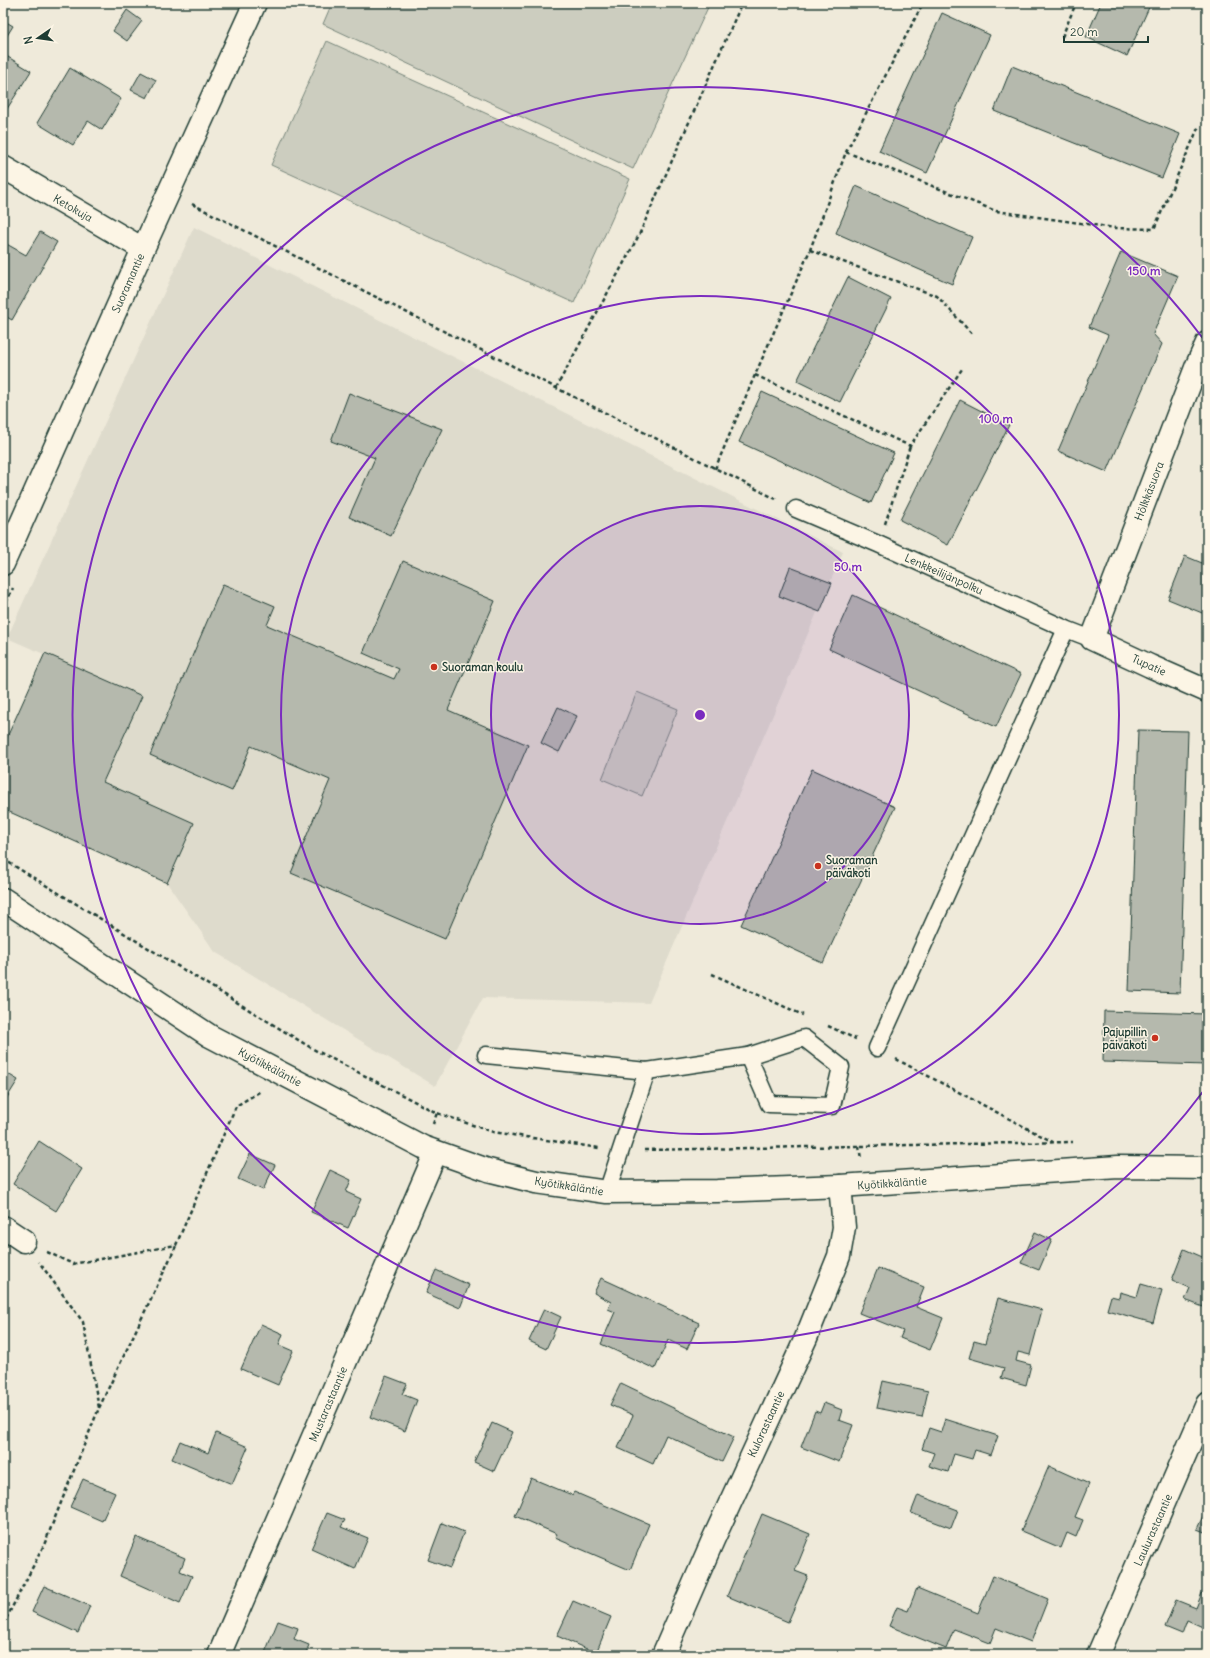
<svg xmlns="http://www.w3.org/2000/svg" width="1210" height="1658" font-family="Delius,sans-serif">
<rect width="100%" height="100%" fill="#efeada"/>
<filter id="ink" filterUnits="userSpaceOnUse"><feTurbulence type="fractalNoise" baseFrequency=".025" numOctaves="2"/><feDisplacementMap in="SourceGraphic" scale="8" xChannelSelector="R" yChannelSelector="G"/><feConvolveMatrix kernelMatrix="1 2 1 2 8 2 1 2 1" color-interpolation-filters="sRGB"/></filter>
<g filter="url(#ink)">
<path fill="#dedbcc" d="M194,227L843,552L649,1003L483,998L435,1086L215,952L167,883L194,823L103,782L141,696L7,638Z"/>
<g fill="#cccdbf" stroke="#76857a">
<path d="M332,3H710L633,169L323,24Z"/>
<path d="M327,41L630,179L574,303L271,165Z"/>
<path d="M637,692L678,709L642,796L602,779Z"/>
</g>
<g fill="#b5b9ad" stroke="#1f3d34">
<path d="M1101,3H1151L1127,56L1086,37Z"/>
<path d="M127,10L142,21L127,41L113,31Z"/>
<path d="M942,13L990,35L927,173L879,151Z"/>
<path d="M3,20L13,26L3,42Z"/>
<path d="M3,54L31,71L5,112L3,111Z"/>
<path d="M1012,66L1180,134L1162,178L994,111Z"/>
<path d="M70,68L121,99L102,130L88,121L73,145L37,123Z"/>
<path d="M141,72L156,80L147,98L131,90Z"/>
<path d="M856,186L972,237L952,284L836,233Z"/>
<path d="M40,232L57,242L12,320L3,315V242L26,255Z"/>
<path d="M1121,252L1178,276L1153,334L1162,344L1107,472L1058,451L1108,335L1089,327Z"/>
<path d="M848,277L891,299L840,402L797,381Z"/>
<path d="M762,392L894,453L871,503L739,442Z"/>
<path d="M349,393L442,429L391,536L349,517L375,458L331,441Z"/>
<path d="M960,400L1009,425L948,545L900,520Z"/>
<path d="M1185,556L1202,563L1205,557L1207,558V615L1168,599Z"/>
<path d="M403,561L495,601L448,710L528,745L445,939L291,873L330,780L251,746L232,791L150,755L223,584L275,606L267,625L394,679L399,669L363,653Z"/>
<path d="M790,567L832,583L820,612L779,596Z"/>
<path d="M853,595L1021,674L996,727L829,649Z"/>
<path d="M45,653L142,696L103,782L194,823L167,883L3,809V746Z"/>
<path d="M558,707L577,716L559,752L541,743Z"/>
<path d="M1138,730L1188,731L1180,993L1129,991Z"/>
<path d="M812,769L895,807L823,963L741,925Z"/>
<path d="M1104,1011L1207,1014V1065L1103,1062Z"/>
<path d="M3,1071L18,1080L3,1104Z"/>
<path d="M39,1141L82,1169L56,1211L13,1184Z"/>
<path d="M250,1154L275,1165L263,1190L238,1179Z"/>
<path d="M330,1170L351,1180L346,1192L361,1199L348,1228L311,1212Z"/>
<path d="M1035,1232L1052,1240L1039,1270L1021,1263Z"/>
<path d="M1184,1249L1207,1259V1297L1203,1307L1185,1300L1190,1288L1172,1280Z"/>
<path d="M878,1268L924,1287L916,1307L943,1318L930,1350L900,1338L903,1331L859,1313Z"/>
<path d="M436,1270L469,1285L460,1308L426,1293Z"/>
<path d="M601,1278L699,1323L687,1349L668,1340L655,1369L601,1344L615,1312L608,1309L611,1302L594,1293Z"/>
<path d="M1141,1284L1162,1290L1153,1323L1107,1310L1111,1296L1119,1298L1120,1292L1137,1297Z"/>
<path d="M998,1298L1042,1310L1030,1355L1018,1352L1016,1361L1031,1365L1026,1385L1001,1378L1004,1368L969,1358L974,1341L985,1344Z"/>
<path d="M544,1309L561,1317L546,1349L529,1341Z"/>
<path d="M261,1324L283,1334L279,1345L293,1351L278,1385L241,1369Z"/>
<path d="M386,1376L407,1384L402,1394L417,1400L405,1431L370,1417Z"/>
<path d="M883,1381L928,1391L922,1417L877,1408Z"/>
<path d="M621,1383L734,1437L722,1462L666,1435L653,1464L618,1448L633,1415L610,1405Z"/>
<path d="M824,1403L842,1410L839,1420L853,1425L839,1462L801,1447L815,1411L820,1413Z"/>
<path d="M945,1419L998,1436L991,1455L975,1450L972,1459L954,1454L948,1472L929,1466L934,1453L922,1449L929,1428L941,1432Z"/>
<path d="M492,1423L512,1432L494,1471L474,1462Z"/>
<path d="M216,1433L248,1447L232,1484L172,1459L180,1441L208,1453Z"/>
<path d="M1049,1466L1089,1484L1075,1517L1083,1520L1076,1537L1067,1533L1061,1548L1021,1531Z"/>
<path d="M531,1478L572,1495L574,1492L649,1524L630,1570L555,1538L557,1534L515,1516Z"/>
<path d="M83,1479L115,1493L102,1521L70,1507Z"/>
<path d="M918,1495L958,1510L951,1528L911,1513Z"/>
<path d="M1207,1507V1533L1197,1529Z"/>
<path d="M327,1513L345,1520L341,1527L368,1538L355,1569L311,1549Z"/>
<path d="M762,1514L810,1534L795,1571L808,1576L788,1622L727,1596Z"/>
<path d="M442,1523L464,1532L450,1568L428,1560Z"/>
<path d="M136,1537L185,1558L180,1571L192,1576L180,1603L120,1576Z"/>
<path d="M993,1576L1048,1599L1031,1642L996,1628L990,1643L954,1629L946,1649L889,1626L897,1607L908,1611L917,1588L978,1613Z"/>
<path d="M44,1586L90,1606L78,1633L32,1612Z"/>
<path d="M1202,1593L1207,1595V1629L1187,1620L1182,1634L1165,1627L1176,1600L1196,1608Z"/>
<path d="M573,1601L611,1617L596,1653L557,1636Z"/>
<path d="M278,1621L298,1628L294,1639L309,1645L305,1655H264Z"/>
<path d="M716,1650L726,1655H714Z"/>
</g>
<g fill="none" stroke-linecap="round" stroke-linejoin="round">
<g stroke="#1f3d34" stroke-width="19">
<g id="service">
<path d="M796,509L878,544L1066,629L1092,639"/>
<path d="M877,1048L1066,629"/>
<path d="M486,1055L647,1071"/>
<path d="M607,1192L647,1071L748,1056L804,1038L841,1067L832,1106L769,1104L748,1056"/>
</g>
</g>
<g stroke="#1f3d34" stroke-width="25">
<g id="minor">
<path d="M3,167L143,249"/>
<path d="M1207,343L1197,365L1092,639L1150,666L1207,691"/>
<path d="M3,564L143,249L255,3"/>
<path d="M3,1227L24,1241"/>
<path d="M219,1655L436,1152"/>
<path d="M663,1655L713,1540L806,1338L839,1256L844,1227L840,1186"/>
<path d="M1098,1655L1207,1404"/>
</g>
</g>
<g stroke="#1f3d34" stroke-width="25">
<path id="secondary" d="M3,899L210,1036L423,1147L488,1170L536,1182L607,1192L717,1191L840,1186L1118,1167L1207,1168"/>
</g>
<g stroke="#1f3d34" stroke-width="2.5" stroke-dasharray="4 3" stroke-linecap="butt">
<path d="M1062,37L1076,3"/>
<path d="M846,152L996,211L1115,228L1154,229L1199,126"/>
<path d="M192,204L776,499"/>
<path d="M810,250L937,296L973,335"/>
<path d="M755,375L910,446L962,369"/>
<path d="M556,388L639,235L742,3"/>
<path d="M715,469L755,375L810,250L846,152L923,3"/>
<path d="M885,524L910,446"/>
<path d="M3,609L13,588"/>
<path d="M3,859L313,1049L437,1113L493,1132L599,1148"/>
<path d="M712,974L803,1015"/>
<path d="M828,1026L856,1039"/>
<path d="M896,1059L1053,1142"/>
<path d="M433,1124L437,1113"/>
<path d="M859,1146L861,1159"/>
<path d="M644,1150L1073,1142"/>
<path d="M47,1252L73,1264L176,1245L236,1106L261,1091"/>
<path d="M99,1408L176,1246"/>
<path d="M3,1625L44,1545L99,1408L83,1322L39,1262"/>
</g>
<use href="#service" stroke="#fcf5e5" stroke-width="16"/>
<use href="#minor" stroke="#fcf5e5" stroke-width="22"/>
<use href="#secondary" stroke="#fcf5e5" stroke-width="22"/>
</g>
</g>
<circle cx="700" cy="715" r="209" fill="#7b2cbf" fill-opacity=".12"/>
<g fill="none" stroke="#7b2cbf" stroke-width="2">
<circle cx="700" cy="715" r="209"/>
<circle cx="700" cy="715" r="419"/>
<path d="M1205 1089A628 628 0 1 1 1205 341"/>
</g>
<g fill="#c8321e" stroke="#fcf5e5" stroke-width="1.5">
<circle cx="434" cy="667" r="4"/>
<circle cx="818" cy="866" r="4"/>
<circle cx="1155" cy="1038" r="4"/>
</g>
<g text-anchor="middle" stroke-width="3" stroke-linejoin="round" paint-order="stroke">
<g font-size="11" fill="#1f3d34" stroke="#fcf5e5">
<text transform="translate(73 208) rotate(30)" y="4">Ketokuja</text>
<text transform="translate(128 283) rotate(-66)" y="4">Suoramantie</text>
<text transform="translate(1149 491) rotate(-69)" y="4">Hölkkäsuora</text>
<text transform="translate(944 574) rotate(24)" y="4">Lenkkeilijänpolku</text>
<text transform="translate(1149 665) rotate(24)" y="4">Tupatie</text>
<text transform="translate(270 1067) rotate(28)" y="4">Kyötikkäläntie</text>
<text transform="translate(892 1183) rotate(-4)" y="4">Kyötikkäläntie</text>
<text transform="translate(569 1186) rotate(9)" y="4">Kyötikkäläntie</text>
<text transform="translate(328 1404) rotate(-67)" y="4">Mustarastaantie</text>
<text transform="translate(766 1424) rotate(-65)" y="4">Kulorastaantie</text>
<text transform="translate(1153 1530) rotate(-66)" y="4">Laulurastaantie</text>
</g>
<g font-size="11" font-weight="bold" fill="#1f3d34" stroke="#fcf5e5" text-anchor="start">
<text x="442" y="671">Suoraman koulu</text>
<text x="826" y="864">Suoraman<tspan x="826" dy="13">päiväkoti</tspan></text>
<text x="1147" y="1036" text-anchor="end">Pajupillin<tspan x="1147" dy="13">päiväkoti</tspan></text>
</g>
</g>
<circle cx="700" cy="715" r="6" fill="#7b2cbf" stroke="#fcf5e5" stroke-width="2"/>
<g font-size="12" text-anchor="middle" font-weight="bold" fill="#7b2cbf" stroke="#fcf5e5" stroke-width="3" stroke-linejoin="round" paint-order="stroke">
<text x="1144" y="275">150 m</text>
<text x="996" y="423">100 m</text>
<text x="848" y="571">50 m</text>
</g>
<rect width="1210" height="1658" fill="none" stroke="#fcf5e5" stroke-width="16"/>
<rect x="8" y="8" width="1194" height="1642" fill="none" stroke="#1f3d34" stroke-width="1.5" filter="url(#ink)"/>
<g transform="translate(38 38) rotate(257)" stroke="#fcf5e5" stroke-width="3" paint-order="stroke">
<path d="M0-3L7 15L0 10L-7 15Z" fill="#1f3d34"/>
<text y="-6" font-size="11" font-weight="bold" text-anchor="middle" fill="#1f3d34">N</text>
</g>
<path d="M1064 36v6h84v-6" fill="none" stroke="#1f3d34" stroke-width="2"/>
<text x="1070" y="36" font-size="12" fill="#1f3d34" stroke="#fcf5e5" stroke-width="3" paint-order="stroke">20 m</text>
</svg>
